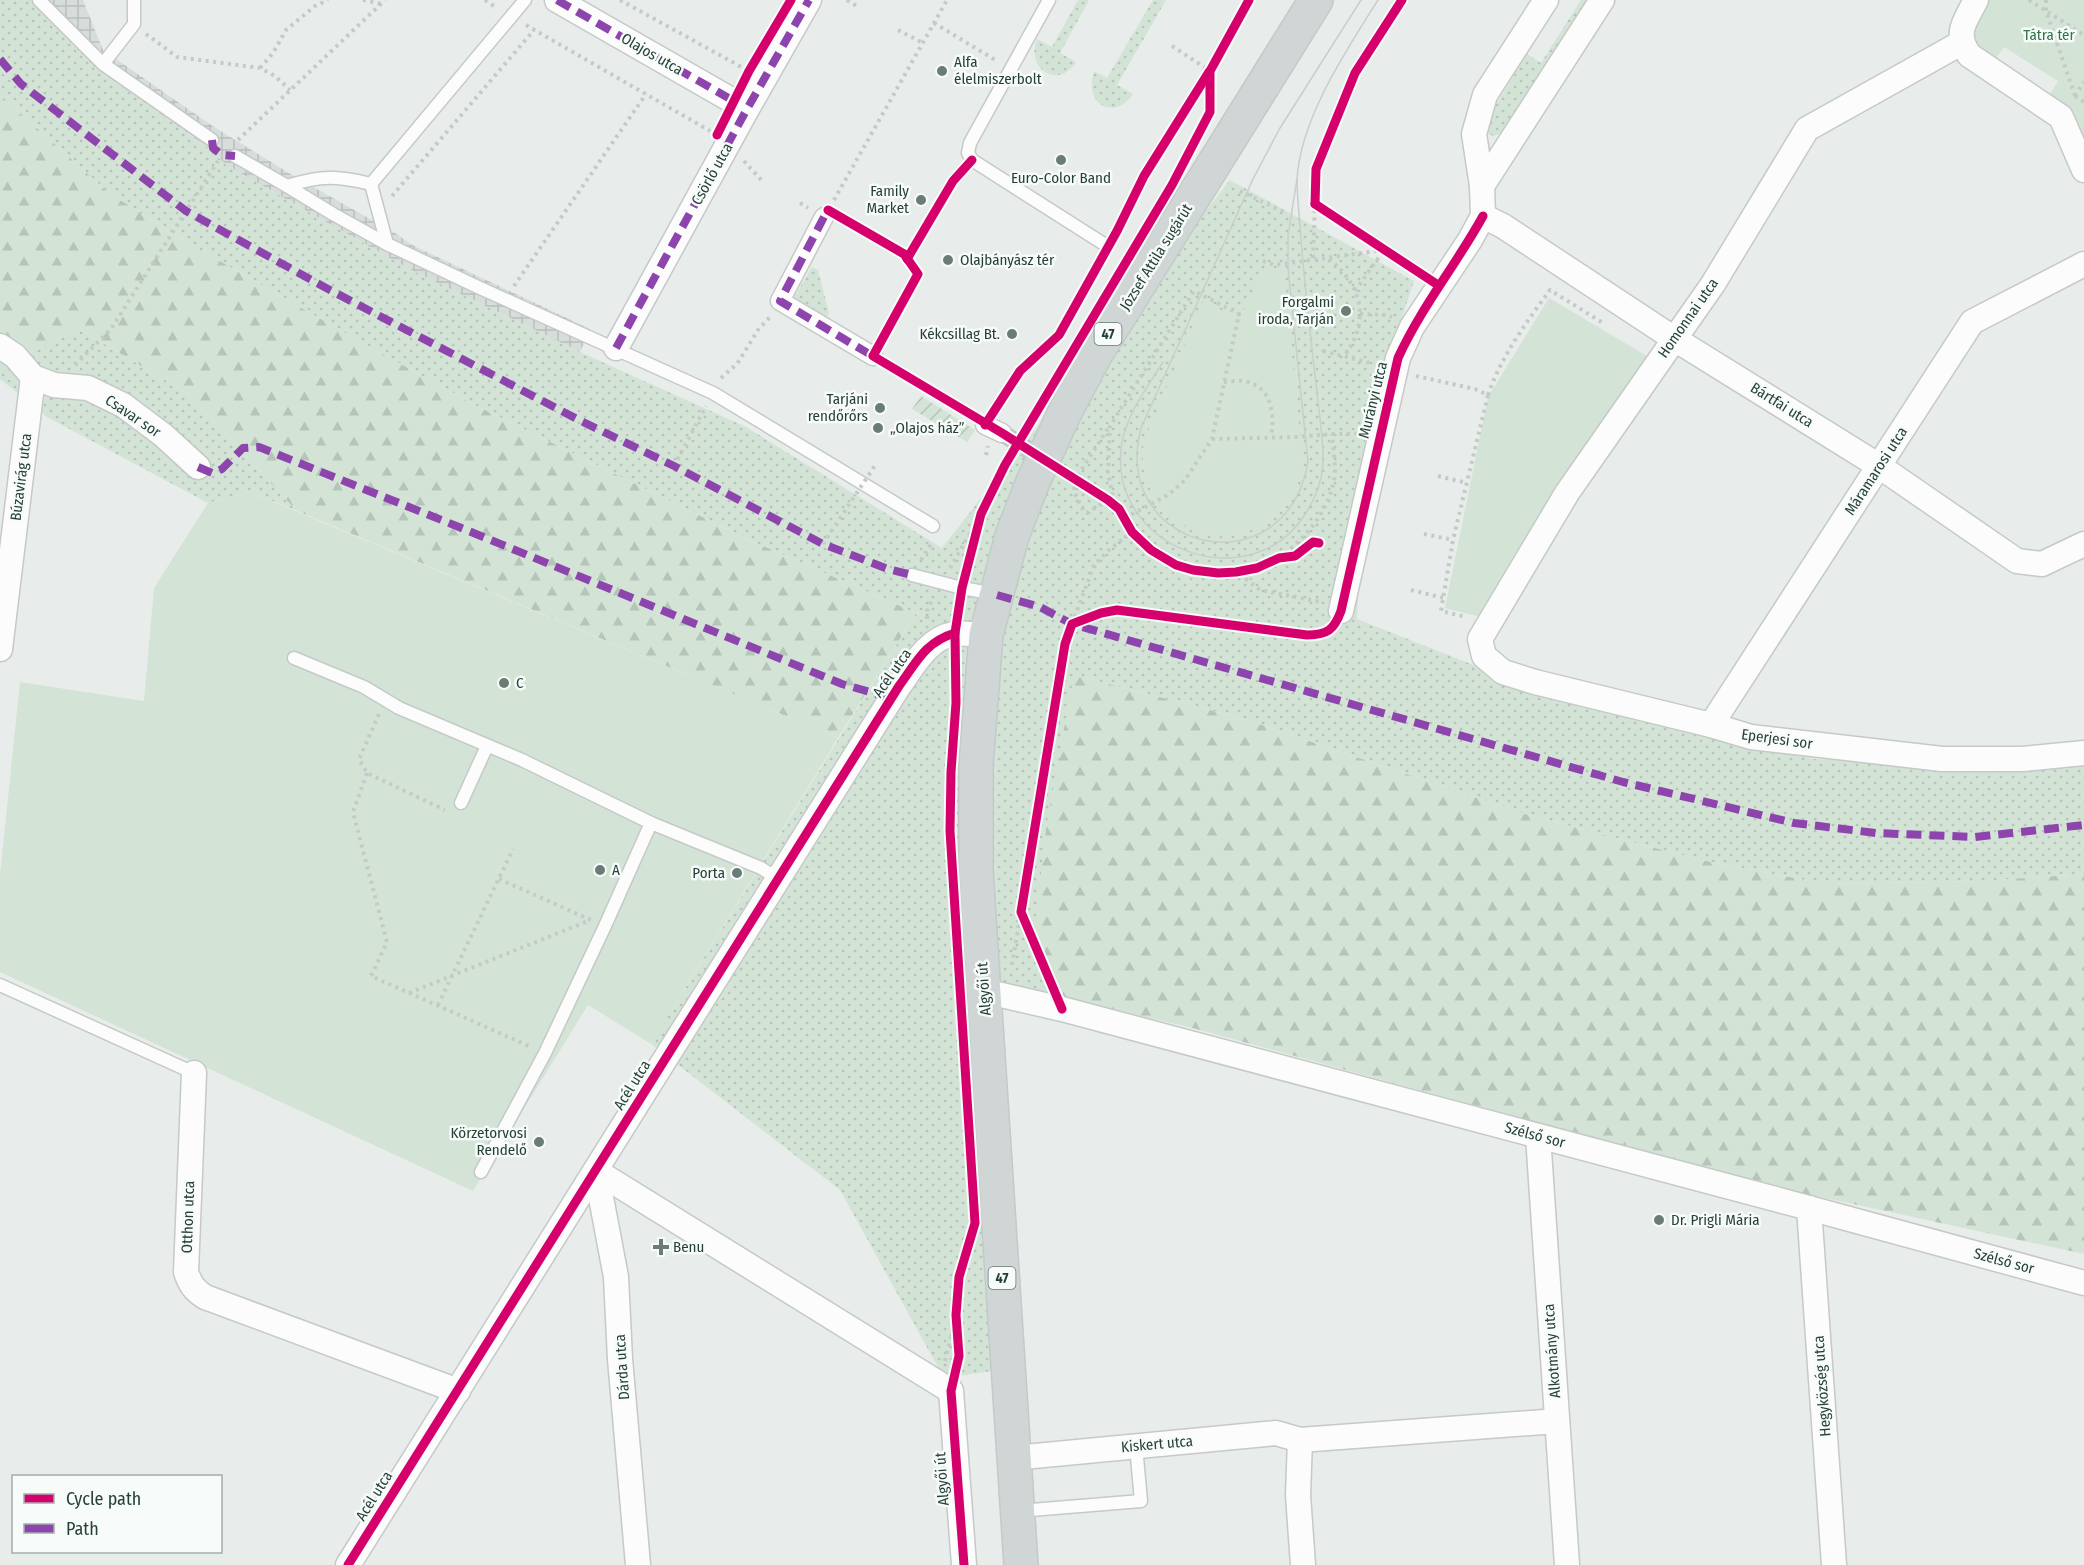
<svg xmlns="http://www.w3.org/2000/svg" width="2084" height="1565" font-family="'Fira Sans Condensed',sans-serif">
<defs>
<pattern id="industrial-grid" width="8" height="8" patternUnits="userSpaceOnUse" patternTransform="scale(1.5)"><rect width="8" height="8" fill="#d6ddda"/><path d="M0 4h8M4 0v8" fill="none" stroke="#b8bfbc"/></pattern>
<pattern id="grass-dots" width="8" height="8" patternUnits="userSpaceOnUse" patternTransform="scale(1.5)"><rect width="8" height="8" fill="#d3e4d7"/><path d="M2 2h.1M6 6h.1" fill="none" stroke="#b5c5b9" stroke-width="1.8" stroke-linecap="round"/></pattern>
<pattern id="forest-firs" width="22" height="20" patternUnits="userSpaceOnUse" patternTransform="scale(1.5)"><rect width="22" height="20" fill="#d3e4d7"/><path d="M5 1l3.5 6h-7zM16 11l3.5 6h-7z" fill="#b5c5b9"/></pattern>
<pattern id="garden-furrows" width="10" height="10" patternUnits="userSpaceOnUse" patternTransform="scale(1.5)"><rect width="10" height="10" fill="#d3e4d7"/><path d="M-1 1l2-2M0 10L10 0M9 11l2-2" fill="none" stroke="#b5c5b9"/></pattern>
</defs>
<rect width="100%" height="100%" fill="#e8ecea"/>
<path fill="url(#industrial-grid)" d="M30,0H83L103,50L214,127L292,175L395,233L414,246L590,329L580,352L409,269L226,165L211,150L95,68Z"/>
<g fill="url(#grass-dots)">
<path d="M0,0H30L95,68L211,150L226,165L409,269L580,352L746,427L942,548L1230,180L1414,281L1366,428L1357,619L1580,707L1815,759L2026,769L2084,759V874L1987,881L1825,884L1701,860L1528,815L1241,718L1074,675L1065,999L968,994L992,1371L944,1378L840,1190L651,1044L916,613L745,538L475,405L359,341L197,248L109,193L0,95Z"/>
<path d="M1078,0H1089L1060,53L1076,62C1059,90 1025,69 1037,39L1052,47Z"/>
<path d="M1153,0H1166L1117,85L1133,94C1116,121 1083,106 1094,71L1107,78Z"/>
<path d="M1581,0H1591L1504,133L1493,136L1487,133L1485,123L1527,54L1541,63Z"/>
<path d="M812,267L818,270L829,313L826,318L793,299Z"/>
<path d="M79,329L187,393L297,511L250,492L208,503L47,417L0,379V335L26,355Z"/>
</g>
<g fill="url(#forest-firs)">
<path d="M0,95L109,193L197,248L359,341L475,405L745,538L916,613L838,738L297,511L187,393L79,329L26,355L0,335Z"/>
<path d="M1074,675L1241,718L1528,815L1701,860L1825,884L1987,881L2084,874V1254L1770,1186L1189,1027L1065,999L1034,932L1047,822Z"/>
</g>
<g fill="#d3e4d7">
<path d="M1985,0H2084V156L2049,96L2058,81L2004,47L1995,60C1964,38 1970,31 1985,0Z"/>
<path d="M1284,268L1303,467L1297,487L1285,507L1257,528L1229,537L1198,534L1170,516L1153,496L1144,472L1142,451L1148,431L1203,301L1240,319L1262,271Z"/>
<path d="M1549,298L1647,356L1481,617L1445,608L1488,397Z"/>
<path d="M250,492L838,738L651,1044L588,1005L473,1191L0,972V875L20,682L144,701L154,588L208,503Z"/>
</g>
<path fill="url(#garden-furrows)" d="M921,396L975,430L967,442L912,409Z"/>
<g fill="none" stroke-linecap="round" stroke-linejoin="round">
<path stroke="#c1cac6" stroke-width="18" stroke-dasharray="18 9" stroke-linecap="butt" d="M1002,433L1058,469"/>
<g stroke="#c5c9c7" stroke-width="15">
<g id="service">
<path d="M39,0L103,64L212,140"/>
<path d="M525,0L371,184C336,176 322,175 287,186L333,214L387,244L480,288L713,393L933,526"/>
<path d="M1049,0L970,143L968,153L972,160L1107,246"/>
<path d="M103,64L134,24V0"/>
<path d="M235,156L287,186"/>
<path d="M371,184L387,244"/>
<path d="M912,575L962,588L995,594"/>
<path d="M294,658L364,687L399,708L522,760L651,823L761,868L778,879"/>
<path d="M461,803L487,746"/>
<path d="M0,985L194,1073"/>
<path d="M481,1172L545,1053L605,926L651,823"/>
<path d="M1019,1511L1141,1501L1136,1446"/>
</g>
</g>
<g stroke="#c5c9c7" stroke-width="21">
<g id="pedestrian">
<path d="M824,217L780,301L873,356"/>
<path d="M985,425L1002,433"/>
</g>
</g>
<g stroke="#c5c9c7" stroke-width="27">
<g id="minor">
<path d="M557,0L747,109"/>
<path d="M1976,0C1965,22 1954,32 1969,55L2061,117L2084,170"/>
<path d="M1961,43L1807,129L1713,284L1567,493L1480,639L1484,656L1503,672L1535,682L1711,725L1751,737L1942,759H2023L2084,753"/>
<path d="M1482,186L1602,0"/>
<path d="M1483,216L1503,226L1673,338L1879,466L2017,561L2042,564L2084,544"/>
<path d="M0,346L15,356L33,377L54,385L88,388L123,405L163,435L198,467"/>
<path d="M616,348L747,109L809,0"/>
<path d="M1341,611L1398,358L1412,327L1470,240L1483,216L1482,186L1474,134L1485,95L1546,0"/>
<path d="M0,649L33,377"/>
<path d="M1711,725L1972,322L2084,264"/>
<path d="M984,991L1062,1009L1809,1208L2084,1283"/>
<path d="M194,1073L186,1272C190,1284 194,1290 205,1297L458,1391"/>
<path d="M1538,1136L1567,1565"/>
<path d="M596,1171L951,1391L964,1565"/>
<path d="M596,1171L616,1277L620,1359L638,1565"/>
<path d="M1809,1208L1834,1565"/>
<path d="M1300,1440L1298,1495L1303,1565"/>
<path d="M1013,1458L1276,1433L1300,1440L1557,1421"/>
<path d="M348,1565L899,686C913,667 927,639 953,634C963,632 975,635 986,635"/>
</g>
</g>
<g stroke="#c3cac8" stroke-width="36">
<path id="primary" d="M1021,1565L976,871V765L986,635L1012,536L1032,484L1064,414L1095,355L1316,0"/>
</g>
<g stroke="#c3cbc8" stroke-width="4" stroke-dasharray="3 4.5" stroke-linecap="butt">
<path d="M363,0L381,4"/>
<path d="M485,0L497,8"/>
<path d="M620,0L745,69"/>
<path d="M847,0L860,8"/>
<path d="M2029,0L2084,35"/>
<path d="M2046,0V11L2075,96"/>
<path d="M934,23L997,61"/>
<path d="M526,25L710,131"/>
<path d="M898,30L923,43"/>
<path d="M146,34L177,57L260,68L275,76L290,90"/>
<path d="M1172,46L1210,71"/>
<path d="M260,68L273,53L286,30L315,6L328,0"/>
<path d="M2075,96L2084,82"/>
<path d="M2075,96L2084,102"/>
<path d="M238,140L385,0"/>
<path d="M744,161L763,182"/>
<path d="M1240,191L1284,212"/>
<path d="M392,196L534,30"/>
<path d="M834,200L947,0"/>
<path d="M800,203L808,208"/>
<path d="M1313,258L1315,204"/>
<path d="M1329,259C1362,285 1371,321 1344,356"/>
<path d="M1263,261L1275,265L1384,250"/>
<path d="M514,286L646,94"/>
<path d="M1355,291L1384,250"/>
<path d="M1360,314L1387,315L1392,317"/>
<path d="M1323,351L1374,364"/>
<path d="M75,365L111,329L218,161"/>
<path d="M1416,376L1475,389L1488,395L1453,540L1441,611L1466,617"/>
<path d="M721,378L737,364L758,330L770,317"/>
<path d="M1224,382C1230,382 1238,380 1243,381C1272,385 1275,414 1271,437"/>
<path d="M1488,395C1500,358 1528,320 1550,290L1603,323"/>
<path d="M1212,439L1297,437L1332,434H1357"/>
<path d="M986,455L988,446"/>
<path d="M674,466L706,406"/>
<path d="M1438,476L1467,483"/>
<path d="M1108,500L1087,513L1084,512L1074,492L1075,480L1109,427"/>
<path d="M1119,509L1112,493L1108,472L1110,426L1194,291L1239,314L1212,439L1185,480L1168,495L1123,519"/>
<path d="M1424,534L1453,540"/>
<path d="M1279,558C1307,537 1333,507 1335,471C1335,459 1333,446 1332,434"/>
<path d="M921,560L933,541"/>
<path d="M950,568L981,514"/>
<path d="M1244,571L1247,580L1260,590L1321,602"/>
<path d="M1411,590L1444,598"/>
<path d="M927,619V611L933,598"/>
<path d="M1072,624L1094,565L1109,550L1132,532"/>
<path d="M379,714L359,759L367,773L445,810"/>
<path d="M367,773L353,812L387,942L371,976L531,1047"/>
<path d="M499,879L591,920"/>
<path d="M1012,965L1021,912"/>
<path d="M409,993L588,921"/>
<path d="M438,1005L513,849"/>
<path d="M945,1361L956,1315"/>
</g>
<use href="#service" stroke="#fcfcfc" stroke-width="12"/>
<use href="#pedestrian" stroke="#fcfcfc" stroke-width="18"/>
<use href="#minor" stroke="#fcfcfc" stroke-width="24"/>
<use href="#primary" stroke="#d0d6d5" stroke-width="33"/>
<g stroke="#c9cdcb" stroke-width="1.5">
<path d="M1297,179L1288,236V268L1308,462C1286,591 1109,553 1141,428L1253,179L1280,128L1361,0"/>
<path d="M1163,362C1147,388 1128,412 1122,442C1104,549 1253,603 1307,511C1316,497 1322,480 1323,464C1324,440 1319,415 1317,392C1311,341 1305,290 1301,239C1300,219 1297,199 1297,180C1300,119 1346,51 1378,0"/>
</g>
<path stroke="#c3cbc8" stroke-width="4" stroke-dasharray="3 4.5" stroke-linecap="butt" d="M823,544L876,464"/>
<g stroke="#8e44ad" stroke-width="8" stroke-dasharray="15 8" stroke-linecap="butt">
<path d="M557,0L739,104"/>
<path d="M0,59L21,84L186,211L328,289L579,420L674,466L823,544L888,569L912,575"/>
<path d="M212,140L213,148L222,155L235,156"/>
<path d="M824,217L780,301L876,358"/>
<path d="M616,348L747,109L809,0"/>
<path d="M198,467L212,473L222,469L243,448L259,447L459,527L842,684L891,698"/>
<path d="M997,595L1040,607L1072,624L1623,782L1794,823L1876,833L1975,837L2084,825"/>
</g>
<g stroke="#f7fbf9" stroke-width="13">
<g id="cycleway">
<path d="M717,135L749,71L791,0"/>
<path d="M1315,204L1316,169L1355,73L1402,0"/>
<path d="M1315,204L1438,285"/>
<path d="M828,210L904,254L918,274L873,356L1002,433L1108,500L1119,509L1132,532L1151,550L1176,565L1193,570L1218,573L1236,572L1257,568L1279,558L1295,556L1313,542L1319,543"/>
<path d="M907,259L953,181L972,160"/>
<path d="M985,425L1020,371L1059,335L1117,231L1144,176L1209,72"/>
<path d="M1062,1009L1021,912L1065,644L1072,624L1101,613L1117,610L1307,635C1327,635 1334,630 1341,611L1398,358C1422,306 1456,265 1483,216"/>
<path d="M348,1565L899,686C916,663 925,642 955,633"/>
<path d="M964,1565L951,1391L959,1356L956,1315L959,1277L975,1223L950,831L951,772L956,703L955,633L962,588L981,514L1005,465L1172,185L1210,112V71L1249,0"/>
</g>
</g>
<use href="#cycleway" stroke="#d6006c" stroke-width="9"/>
</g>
<g fill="#6a7c76" stroke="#f7fbf9" stroke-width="2">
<circle cx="942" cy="71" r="6"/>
<circle cx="1061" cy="160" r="6"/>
<circle cx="921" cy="200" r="6"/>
<circle cx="948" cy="260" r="6"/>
<circle cx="1346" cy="311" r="6"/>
<circle cx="1012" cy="334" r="6"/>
<circle cx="880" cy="408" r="6"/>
<circle cx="878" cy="428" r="6"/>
<circle cx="504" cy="683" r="6"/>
<circle cx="600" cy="870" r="6"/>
<circle cx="737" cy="873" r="6"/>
<circle cx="539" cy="1142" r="6"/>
<circle cx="1659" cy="1220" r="6"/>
<path d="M658 1238h6v6h6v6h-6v6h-6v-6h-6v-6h6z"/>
</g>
<g text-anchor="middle" stroke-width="5" stroke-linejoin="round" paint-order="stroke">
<g fill="#f7fbf9" stroke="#657872" stroke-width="1.5">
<rect x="1094.5" y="323" width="27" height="22" rx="4.5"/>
<rect x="988.5" y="1267" width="27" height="22" rx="4.5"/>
</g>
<g font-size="14" font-weight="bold" fill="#264038">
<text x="1108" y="339">47</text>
<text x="1002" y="1283">47</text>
</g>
<g font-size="15" fill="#32754b" stroke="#f7fbf9">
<text x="2049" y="40">Tátra tér</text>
</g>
<g font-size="15" fill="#264038" stroke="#f7fbf9">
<text transform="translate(652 54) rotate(30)" y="5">Olajos utca</text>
<text transform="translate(712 174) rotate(-61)" y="5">Csörlő utca</text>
<text transform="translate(1156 257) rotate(-58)" y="5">József Attila sugárút</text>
<text transform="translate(1688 318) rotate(-55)" y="5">Homonnai utca</text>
<text transform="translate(1373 400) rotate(-76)" y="5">Murányi utca</text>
<text transform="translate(1782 405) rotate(32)" y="5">Bártfai utca</text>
<text transform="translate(133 416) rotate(34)" y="5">Csavar sor</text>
<text transform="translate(1876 471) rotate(-57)" y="5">Máramarosi utca</text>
<text transform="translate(21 477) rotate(-83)" y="5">Búzavirág utca</text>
<text transform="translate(892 673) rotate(-55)" y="5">Acél utca</text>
<text transform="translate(1777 739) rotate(8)" y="5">Eperjesi sor</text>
<text transform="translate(984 989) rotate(-94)" y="5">Algyői út</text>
<text transform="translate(632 1085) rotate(-58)" y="5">Acél utca</text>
<text transform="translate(1535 1135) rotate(15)" y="5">Szélső sor</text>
<text transform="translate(188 1217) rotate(-88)" y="5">Otthon utca</text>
<text transform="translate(2004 1261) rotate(15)" y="5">Szélső sor</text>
<text transform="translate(1552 1351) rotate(-94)" y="5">Alkotmány utca</text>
<text transform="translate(622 1367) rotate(-94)" y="5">Dárda utca</text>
<text transform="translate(1822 1386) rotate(-94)" y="5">Hegyközség utca</text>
<text transform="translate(1157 1444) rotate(-5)" y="5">Kiskert utca</text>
<text transform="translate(942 1479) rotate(-94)" y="5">Algyői út</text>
<text transform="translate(374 1496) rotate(-58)" y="5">Acél utca</text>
</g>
<g font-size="15" fill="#264038" stroke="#f7fbf9" text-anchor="start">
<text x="954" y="67">Alfa<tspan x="954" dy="17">élelmiszerbolt</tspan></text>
<text x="1061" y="183" text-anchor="middle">Euro-Color Band</text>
<text x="909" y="196" text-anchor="end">Family<tspan x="909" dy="17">Market</tspan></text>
<text x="960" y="265">Olajbányász tér</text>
<text x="1334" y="307" text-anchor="end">Forgalmi<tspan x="1334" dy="17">iroda, Tarján</tspan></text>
<text x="1000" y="339" text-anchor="end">Kékcsillag Bt.</text>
<text x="868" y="404" text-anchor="end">Tarjáni<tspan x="868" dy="17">rendőrőrs</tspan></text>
<text x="890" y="433">„Olajos ház”</text>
<text x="516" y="688">C</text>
<text x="612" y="875">A</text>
<text x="725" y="878" text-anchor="end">Porta</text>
<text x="527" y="1138" text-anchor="end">Körzetorvosi<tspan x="527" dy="17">Rendelő</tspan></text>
<text x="1671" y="1225">Dr. Prigli Mária</text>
<text x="673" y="1252">Benu</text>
</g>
</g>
<rect x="12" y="1475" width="210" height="78" fill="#f7fbf9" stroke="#a3b0ac" stroke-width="1.5"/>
<rect x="24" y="1494" width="30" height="9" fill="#d6006c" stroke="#a3b0ac" stroke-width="1.5"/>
<text x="66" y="1505" font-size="18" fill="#264038">Cycle path</text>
<rect x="24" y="1524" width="30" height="9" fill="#8e44ad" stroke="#a3b0ac" stroke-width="1.5"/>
<text x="66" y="1535" font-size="18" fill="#264038">Path</text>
</svg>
